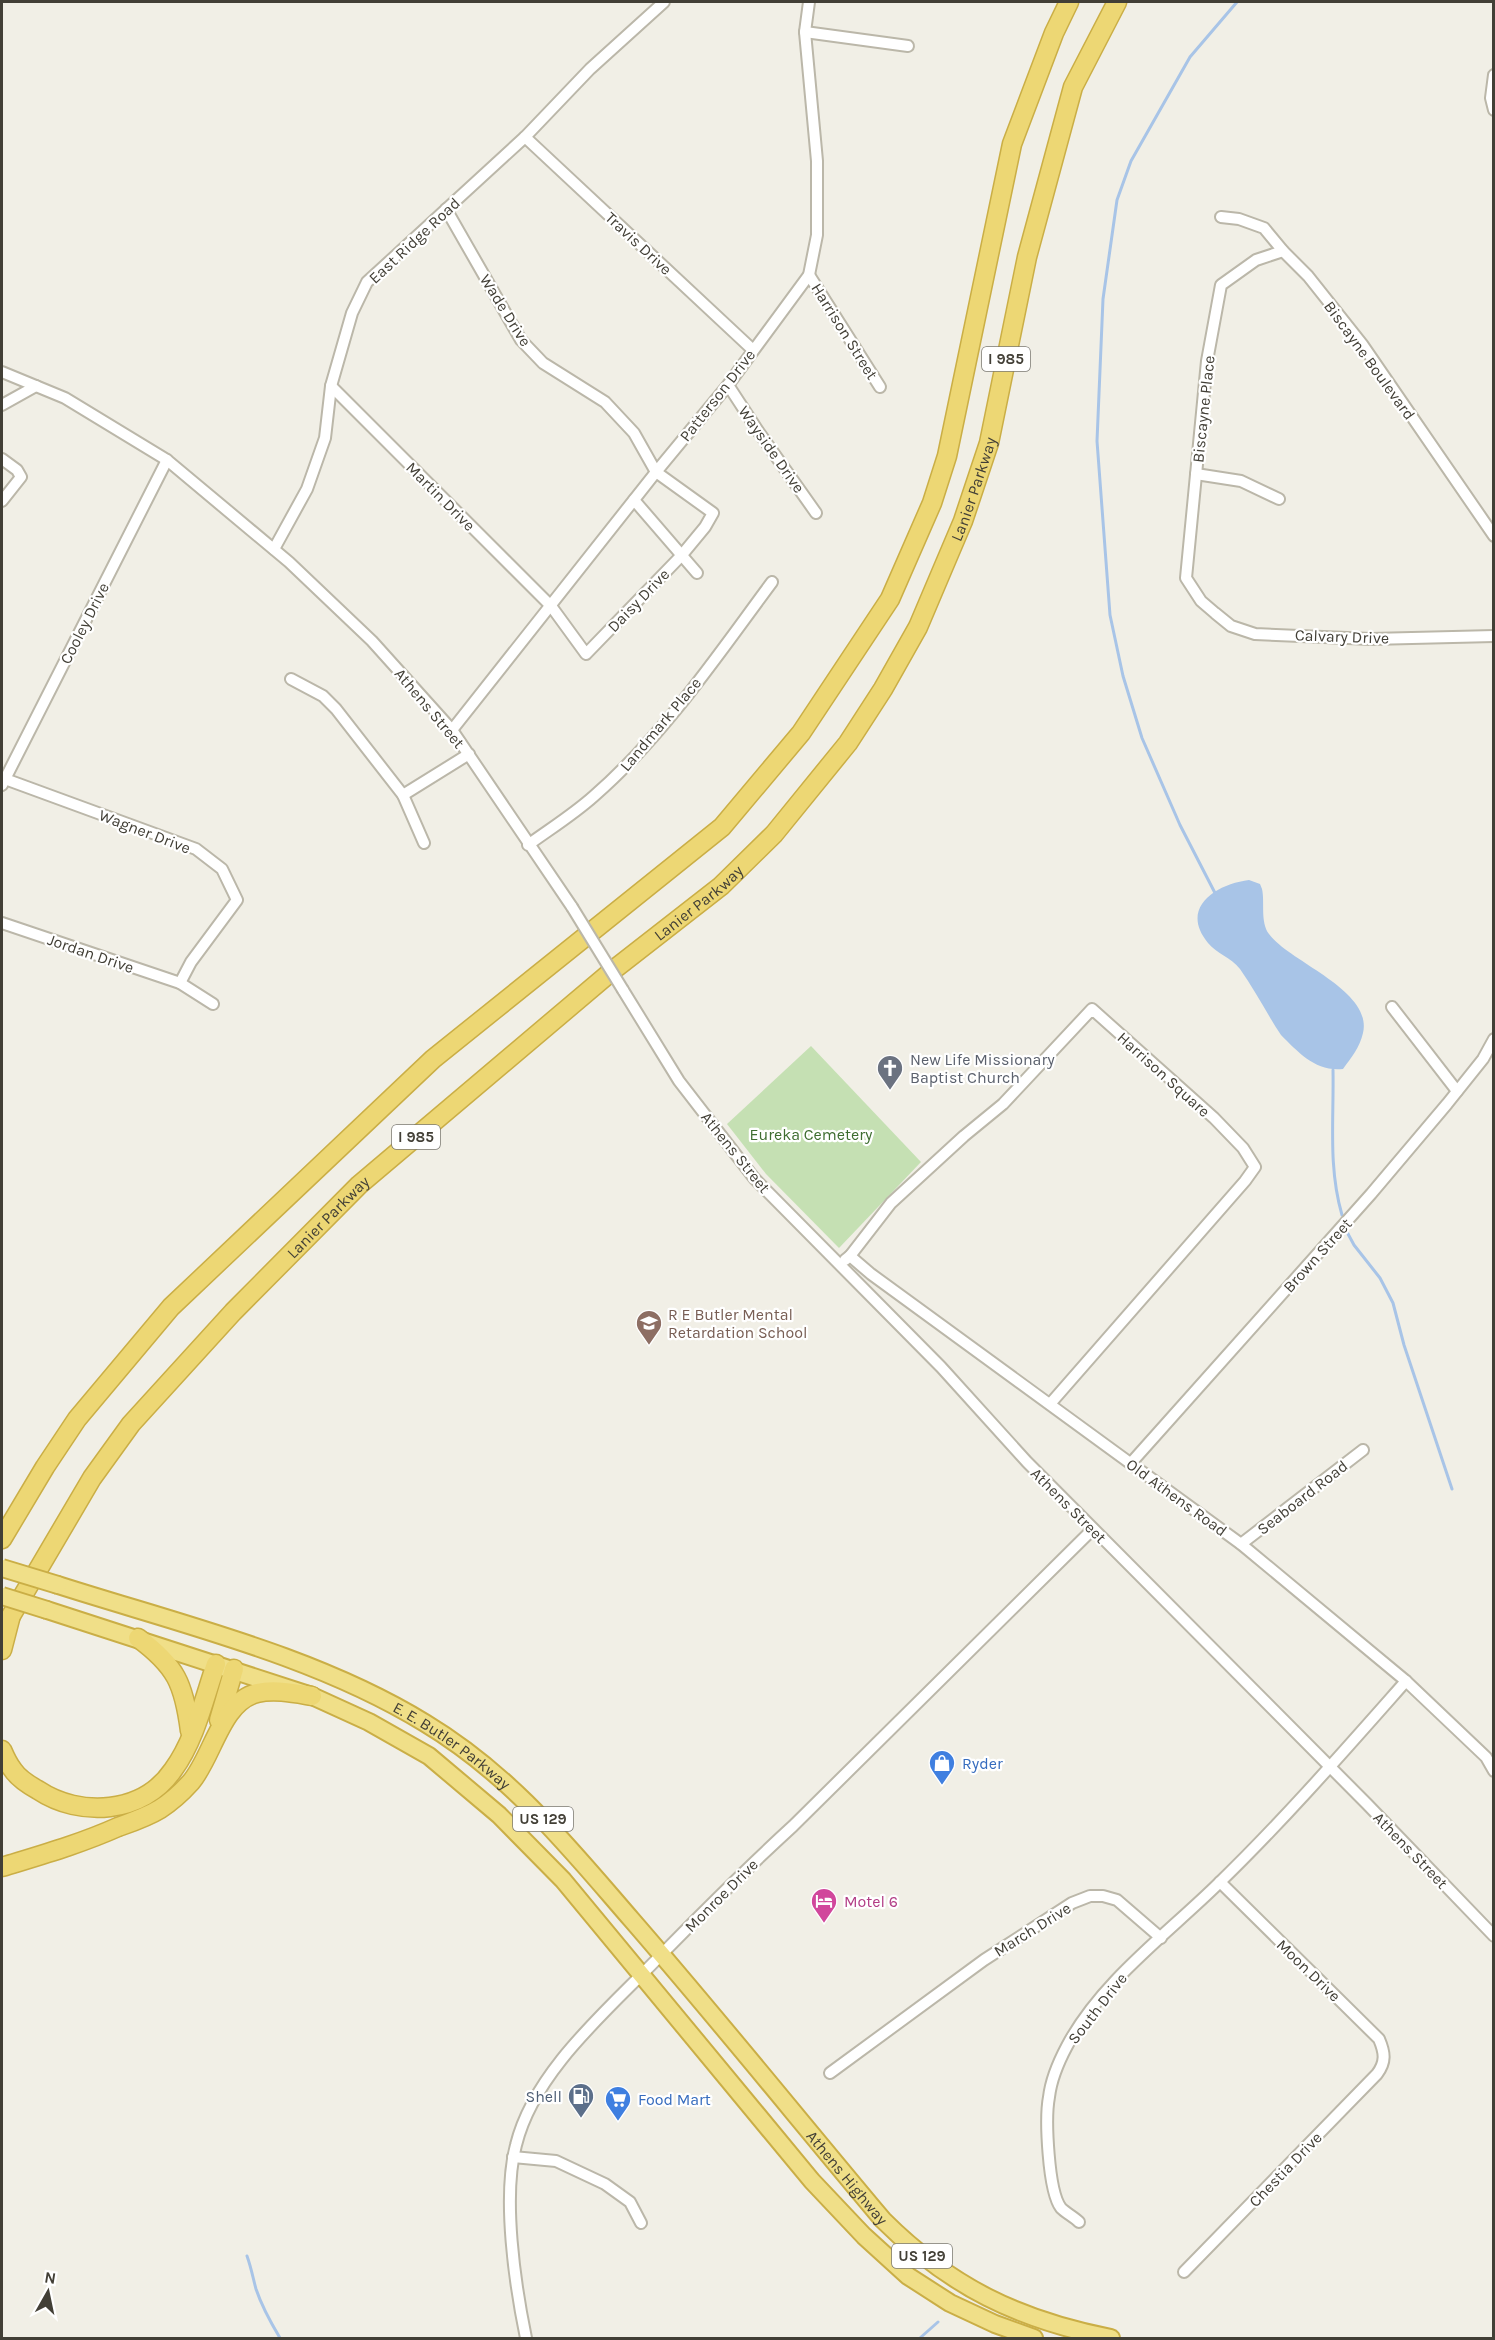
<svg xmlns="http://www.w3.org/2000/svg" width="1495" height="2340" font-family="Karla,sans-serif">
<rect width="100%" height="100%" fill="#f1efe6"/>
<path fill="#c5e0b3" d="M811,1046L921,1162L839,1248L766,1174L727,1124Z"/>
<path fill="#a8c4e7" d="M1249,880L1260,884L1262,889C1265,902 1260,922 1269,934C1289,962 1373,990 1363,1033C1360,1047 1351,1058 1343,1069C1316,1072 1299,1053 1281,1035C1267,1014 1255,990 1240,969C1231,957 1217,954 1208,943C1179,908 1216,884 1249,880Z"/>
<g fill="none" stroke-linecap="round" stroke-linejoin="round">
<g stroke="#a8c4e7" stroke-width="3">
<path d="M1215,893L1180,825L1142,738L1123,676L1110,615L1097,441L1103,299L1117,200L1131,161L1190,57L1237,2"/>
<path d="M1333,1070C1334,1119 1328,1167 1342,1215"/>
<path d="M1347,1232L1354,1245L1380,1278L1393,1303L1404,1345L1452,1489"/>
<path d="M247,2256C251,2267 253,2278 256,2289C262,2307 271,2323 280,2338"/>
<path d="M920,2338L938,2322"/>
</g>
<g stroke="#bbb7a9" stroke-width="14">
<g id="minor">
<path d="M805,32L908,46"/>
<path d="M1494,75L1491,98L1494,110"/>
<path d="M525,137L753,350"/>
<path d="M1221,217L1239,219L1264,228L1283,251L1308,276L1362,344L1494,536"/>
<path d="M1283,251L1256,260L1221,285L1207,361L1186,578L1201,601L1215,613L1231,626L1255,634L1371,639L1494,636"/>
<path d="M809,275L880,387"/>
<path d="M2,372L65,398L167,460L289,562L372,641L452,730L572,907"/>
<path d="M728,385L758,431L816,513"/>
<path d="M331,386L551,606L586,654L681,556L705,527L713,513L656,472L634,433L605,402L543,363L521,340L446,209"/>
<path d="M2,405L36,386"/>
<path d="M2,459L17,470L21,477L2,501"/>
<path d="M1196,474L1241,481L1279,499"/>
<path d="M634,500L697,573"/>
<path d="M274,549L307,489L325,438L331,386L352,313L367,282L525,137L590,69L664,2"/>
<path d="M291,679L323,696L336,709L403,795L424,843"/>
<path d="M452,730L656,472L728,385L809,275L817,235V161L805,32L809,2"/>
<path d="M5,779L196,849L222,869L237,900L191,962L180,983"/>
<path d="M2,785L167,460"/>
<path d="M403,795L469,754"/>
<path d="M528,845C550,829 574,814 594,796C664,735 717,656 772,582"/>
<path d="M2,923L180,983L213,1004"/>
<path d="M623,990L679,1081L754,1178L941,1367L1027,1462L1367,1804L1494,1936"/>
<path d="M1392,1007L1457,1091"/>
<path d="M850,1256L891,1203L964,1136L1003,1104L1092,1009L1214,1118L1243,1148L1255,1167L1245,1181L1050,1404"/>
<path d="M845,1260L850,1256L871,1274L1241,1544L1406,1681L1486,1757L1494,1771"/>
<path d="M1131,1463L1371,1194L1447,1104L1483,1059L1494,1039"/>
<path d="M1241,1544L1363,1450"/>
<path d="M830,2073L984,1960L1072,1903L1090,1896H1103L1117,1900L1161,1938"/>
<path d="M513,2157L556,2161L605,2184L630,2202L641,2223"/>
<path d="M1079,2222C1074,2217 1066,2213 1061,2208C1048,2191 1045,2118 1049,2097C1051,2080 1059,2061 1067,2046C1101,1982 1167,1934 1218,1884C1284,1820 1345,1750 1406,1681"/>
<path d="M1184,2272L1377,2074C1386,2062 1385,2053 1379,2039L1220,1882"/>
<path d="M526,2338C515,2285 502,2197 516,2145C534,2071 609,2009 660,1956C703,1912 747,1868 793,1826L1093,1529"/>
</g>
</g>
<g stroke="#caae46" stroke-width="20">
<g id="trunk">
<path id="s1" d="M58,1585C180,1624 316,1656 425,1723C511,1775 566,1844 631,1919C717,2018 799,2120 883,2220C950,2287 1019,2320 1111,2338"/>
<path d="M47,1610L312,1696L369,1722L429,1756L499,1815L563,1880L812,2181L864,2236L908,2276L950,2303L995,2324L1034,2338"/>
</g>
</g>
<g stroke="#caae46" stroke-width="21">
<g id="motorway">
<path d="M2,1539L45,1467L77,1419L171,1307L433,1059L722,827L801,733L890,599L932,503L947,456L1012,144L1054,33L1069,2"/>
<path id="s2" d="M2,1631L92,1478L131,1424L233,1312L359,1185L612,971L721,886L774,834L848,743L883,689L918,627L963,521L989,443L1027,257L1073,87L1117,2"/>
<path d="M138,1638C176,1666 184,1684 190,1731"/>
<path d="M2,1650L10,1619"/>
<path d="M219,1720L234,1669"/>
<path d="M2,1750C5,1757 8,1764 13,1770C19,1779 29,1785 38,1790C80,1818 143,1814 173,1770C195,1740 204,1699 216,1664"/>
<path d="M2,1867C41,1855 80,1844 118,1827C132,1822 147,1817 160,1809C171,1802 182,1792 191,1782C213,1756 221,1702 257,1693C275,1689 294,1693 312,1696"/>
</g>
</g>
<use href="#minor" stroke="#fff" stroke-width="10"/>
<use href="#trunk" stroke="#f0df88" stroke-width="16"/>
<use href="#motorway" stroke="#edd774" stroke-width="18"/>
<g stroke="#bbb7a9" stroke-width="14" stroke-linecap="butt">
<path id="minor-bridge" d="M572,907L623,990"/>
</g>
<g stroke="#caae46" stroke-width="20" stroke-linecap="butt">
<g id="trunk-bridge">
<path d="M2,1568L58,1585"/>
<path d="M2,1596L47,1610"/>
</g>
</g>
<use href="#minor-bridge" stroke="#fff" stroke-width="10"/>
<use href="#trunk-bridge" stroke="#f0df88" stroke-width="16"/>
</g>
<defs>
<g id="church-pin" transform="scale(1.35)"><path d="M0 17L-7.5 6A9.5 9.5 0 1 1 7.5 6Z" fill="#6b7280" stroke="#fff"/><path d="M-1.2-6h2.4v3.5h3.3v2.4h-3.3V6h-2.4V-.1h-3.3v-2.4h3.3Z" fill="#fff"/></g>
<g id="school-pin" transform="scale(1.35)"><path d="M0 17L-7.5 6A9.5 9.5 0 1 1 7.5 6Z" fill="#8d6e63" stroke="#fff"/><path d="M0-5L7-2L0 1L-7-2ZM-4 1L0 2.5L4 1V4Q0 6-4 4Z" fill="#fff"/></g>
<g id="shop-pin" transform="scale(1.35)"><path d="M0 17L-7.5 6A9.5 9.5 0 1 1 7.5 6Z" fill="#3f7fe0" stroke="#fff"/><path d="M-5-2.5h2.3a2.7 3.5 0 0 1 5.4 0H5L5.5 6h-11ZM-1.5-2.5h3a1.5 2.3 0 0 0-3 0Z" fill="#fff"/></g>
<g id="hotel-pin" transform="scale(1.35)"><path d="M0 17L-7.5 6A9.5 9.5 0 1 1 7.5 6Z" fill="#d1479c" stroke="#fff"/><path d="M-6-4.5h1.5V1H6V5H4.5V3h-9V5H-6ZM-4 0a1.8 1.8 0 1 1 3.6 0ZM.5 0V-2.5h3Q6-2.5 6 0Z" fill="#fff"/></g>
<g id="fuel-pin" transform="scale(1.35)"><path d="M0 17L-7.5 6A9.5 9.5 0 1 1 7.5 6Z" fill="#5c6f8a" stroke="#fff"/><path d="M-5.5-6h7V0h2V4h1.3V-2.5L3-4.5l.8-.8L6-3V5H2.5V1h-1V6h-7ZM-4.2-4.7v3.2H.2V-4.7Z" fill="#fff"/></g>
<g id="supermarket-pin" transform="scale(1.35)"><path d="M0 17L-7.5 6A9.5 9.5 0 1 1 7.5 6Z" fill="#3f7fe0" stroke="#fff"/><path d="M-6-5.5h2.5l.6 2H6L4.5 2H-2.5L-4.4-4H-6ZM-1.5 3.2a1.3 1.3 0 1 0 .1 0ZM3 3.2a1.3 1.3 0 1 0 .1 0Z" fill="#fff"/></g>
</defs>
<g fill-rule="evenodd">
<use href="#church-pin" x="890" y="1068"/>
<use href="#school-pin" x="649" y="1323"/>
<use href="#shop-pin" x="942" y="1763"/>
<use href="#hotel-pin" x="824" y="1901"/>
<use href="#fuel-pin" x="581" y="2096"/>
<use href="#supermarket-pin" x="618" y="2099"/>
</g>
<g text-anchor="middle" stroke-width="4.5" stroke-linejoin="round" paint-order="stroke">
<g fill="#fff" stroke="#7b7972" stroke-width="1.5">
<rect x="982" y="347" width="48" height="24" rx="4.5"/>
<rect x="392" y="1125" width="48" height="24" rx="4.5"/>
<rect x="513" y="1807" width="60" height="24" rx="4.5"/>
<rect x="892" y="2244" width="60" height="24" rx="4.5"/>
</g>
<g font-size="15" font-weight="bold" fill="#423f36">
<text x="1006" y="364">I 985</text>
<text x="416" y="1142">I 985</text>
<text x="543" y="1824">US 129</text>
<text x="922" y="2261">US 129</text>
</g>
<g font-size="16" fill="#423f36" stroke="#fff">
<text transform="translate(414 240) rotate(-43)" y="6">East Ridge Road</text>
<text transform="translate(639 243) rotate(43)" y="6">Travis Drive</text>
<text transform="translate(506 310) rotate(58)" y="6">Wade Drive</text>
<text transform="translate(845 331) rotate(58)" y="6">Harrison Street</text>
<text transform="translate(1370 360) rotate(54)" y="6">Biscayne Boulevard</text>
<text transform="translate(717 395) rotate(-52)" y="6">Patterson Drive</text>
<text transform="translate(1203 409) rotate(-84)" y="6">Biscayne Place</text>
<text transform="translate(772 449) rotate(55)" y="6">Wayside Drive</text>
<text dy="6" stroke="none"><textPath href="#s2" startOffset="1520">Lanier Parkway</textPath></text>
<text transform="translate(441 496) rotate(45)" y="6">Martin Drive</text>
<text transform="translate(638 600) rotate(-46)" y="6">Daisy Drive</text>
<text transform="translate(84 623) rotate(-63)" y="6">Cooley Drive</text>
<text transform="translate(1342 636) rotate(2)" y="6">Calvary Drive</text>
<text transform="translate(430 708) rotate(50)" y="6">Athens Street</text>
<text transform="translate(660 724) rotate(-50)" y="6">Landmark Place</text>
<text transform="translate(145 831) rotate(21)" y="6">Wagner Drive</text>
<text dy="6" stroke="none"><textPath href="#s2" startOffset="1016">Lanier Parkway</textPath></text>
<text transform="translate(91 953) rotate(19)" y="6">Jordan Drive</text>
<text transform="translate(1164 1074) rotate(42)" y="6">Harrison Square</text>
<text transform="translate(736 1152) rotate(51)" y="6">Athens Street</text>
<text dy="6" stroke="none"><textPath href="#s2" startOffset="530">Lanier Parkway</textPath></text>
<text transform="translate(1317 1255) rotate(-48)" y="6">Brown Street</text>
<text transform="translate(1177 1497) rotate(36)" y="6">Old Athens Road</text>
<text transform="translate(1302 1497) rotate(-38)" y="6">Seaboard Road</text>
<text transform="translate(1069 1505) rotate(45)" y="6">Athens Street</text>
<text dy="6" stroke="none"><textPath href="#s1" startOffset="428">E. E. Butler Parkway</textPath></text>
<text transform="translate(1411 1850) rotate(46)" y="6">Athens Street</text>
<text transform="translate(721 1895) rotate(-45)" y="6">Monroe Drive</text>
<text transform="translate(1032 1929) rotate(-32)" y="6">March Drive</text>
<text transform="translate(1309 1970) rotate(44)" y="6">Moon Drive</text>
<text transform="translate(1097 2008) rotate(-52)" y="6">South Drive</text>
<text transform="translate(1285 2169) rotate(-46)" y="6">Chestia Drive</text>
<text dy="6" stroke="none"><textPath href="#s1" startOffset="1016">Athens Highway</textPath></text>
</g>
<g font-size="16" fill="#5b616d" stroke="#fff" text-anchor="start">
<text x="910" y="1065">New Life Missionary<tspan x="910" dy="18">Baptist Church</tspan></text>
</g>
<g font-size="16" fill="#3e6d30" stroke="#fff">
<text x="811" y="1140">Eureka Cemetery</text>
</g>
<g font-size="16" fill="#785e54" stroke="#fff" text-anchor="start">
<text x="668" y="1320">R E Butler Mental<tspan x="668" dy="18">Retardation School</tspan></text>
</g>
<g font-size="16" fill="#366cbe" stroke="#fff" text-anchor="start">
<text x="962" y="1769">Ryder</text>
<text x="638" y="2105">Food Mart</text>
</g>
<g font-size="16" fill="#b23c85" stroke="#fff" text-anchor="start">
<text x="844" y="1907">Motel 6</text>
</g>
<g font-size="16" fill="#4e5e75" stroke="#fff" text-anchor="end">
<text x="562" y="2102">Shell</text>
</g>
</g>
<rect width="1495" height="2340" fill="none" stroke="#423f36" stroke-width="6"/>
<g transform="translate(48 2292) rotate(9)" stroke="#ffffff" stroke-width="4.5" paint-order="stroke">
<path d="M0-4.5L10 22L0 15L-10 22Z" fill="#423f36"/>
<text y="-9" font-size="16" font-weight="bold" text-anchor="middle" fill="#423f36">N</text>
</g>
</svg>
